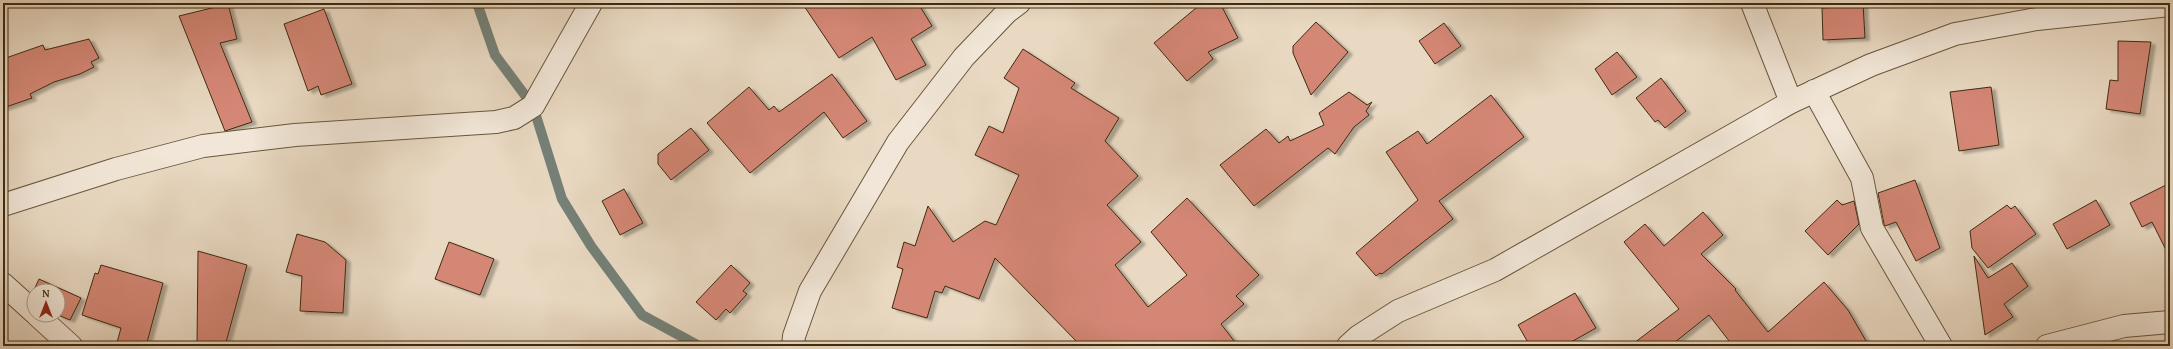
<svg xmlns="http://www.w3.org/2000/svg" width="2173" height="349" font-family="'Gentium Book Plus',serif">
<defs>
<filter id="shadow"><feDropShadow dx="4.5" dy="2.5" stdDeviation="1" flood-color="#0004"/></filter>
</defs>
<rect width="100%" height="100%" fill="#e9d9c2"/>
<filter id="stains"><feTurbulence type="fractalNoise" baseFrequency=".005" numOctaves="4"/><feColorMatrix values="0 0 0 0 .2 0 0 0 0 .09 0 0 0 0 .02 0 0 0 .5 -.17"/></filter>
<radialGradient id="worn" r=".72"><stop offset=".6" stop-color="#630" stop-opacity="0"/><stop offset="1" stop-color="#630" stop-opacity=".3"/></radialGradient>
<g fill="none" stroke-linecap="round" stroke-linejoin="round">
<path stroke="#758077" stroke-width="10" d="M477,3L495,55L533,106L562,199L591,246L642,315L699,346"/>
</g>
<g fill="#d58776" stroke="#3e2b0f" filter="url(#shadow)">
<path d="M802,3H918L932,26L911,39L926,65L896,80L872,37L839,58Z"/>
<path d="M1202,3H1220L1238,38L1208,52L1213,59L1187,81L1154,43Z"/>
<path d="M1838,3H1863L1865,38L1823,40L1822,8L1839,7Z"/>
<path d="M228,4L237,39L220,43L252,122L225,131L179,16Z"/>
<path d="M324,9L352,84L321,95L318,86L308,91L284,24Z"/>
<path d="M1316,22L1348,52L1311,95L1293,53V46Z"/>
<path d="M1444,23L1461,46L1435,64L1419,41Z"/>
<path d="M89,39L99,58L91,62L94,67L80,74L54,82L30,94L32,98L3,108V59L43,45L45,50Z"/>
<path d="M2118,41L2151,42L2140,114L2106,109L2110,80L2118,81Z"/>
<path d="M1023,49L1075,83L1071,88L1119,118L1105,141L1138,176L1107,205L1141,242L1115,265L1148,307L1187,275L1151,232L1187,198L1259,275L1236,296L1244,304L1221,324L1238,346H1081L995,258L979,299L945,286L942,293L935,291L927,318L892,308L903,269L897,267L904,242L915,246L928,206L953,242L985,221L996,225L1019,175L975,155L989,126L1003,133L1019,88L1004,78Z"/>
<path d="M1617,52L1637,77L1612,95L1595,69Z"/>
<path d="M832,74L867,121L843,138L824,112L750,173L707,123L749,87L769,110L774,106L779,112Z"/>
<path d="M1661,78L1686,111L1665,128L1658,120L1655,122L1636,98Z"/>
<path d="M1991,87L1999,145L1959,151L1950,92Z"/>
<path d="M1349,92L1367,105L1372,102L1366,111L1369,115L1354,127L1335,154L1328,148L1254,206L1220,165L1266,129L1279,143L1288,136L1290,141L1324,125L1319,113Z"/>
<path d="M1491,95L1524,137L1439,201L1453,219L1382,274L1380,273L1376,276L1356,253L1418,200L1386,152L1418,131L1427,144Z"/>
<path d="M691,128L709,150L671,180L658,164V154Z"/>
<path d="M1915,180L1940,248L1916,261L1896,222L1885,226L1884,224L1878,193Z"/>
<path d="M2170,183V258L2152,222L2142,227L2130,203Z"/>
<path d="M624,189L643,223L620,235L602,201Z"/>
<path d="M1837,200L1842,205L1854,201L1859,224L1828,255L1805,231Z"/>
<path d="M2096,200L2110,225L2067,249L2053,224Z"/>
<path d="M2007,205L2011,209L2015,206L2036,234L1988,268L1972,248L1970,231Z"/>
<path d="M1703,212L1723,235L1701,254L1736,289L1735,290L1768,332L1824,282L1848,310L1869,346H1733L1709,315L1670,346H1630L1679,309L1624,242L1645,224L1664,246Z"/>
<path d="M297,234L325,242L346,260L343,313L300,311L302,276L286,272Z"/>
<path d="M449,242L494,259L480,295L435,279Z"/>
<path d="M198,251L247,265L225,346H197Z"/>
<path d="M1974,256L1988,278L2012,263L2028,286L2004,304L2013,317L1985,335Z"/>
<path d="M101,265L163,283L146,346H116L121,328L82,315L95,273L98,274Z"/>
<path d="M731,265L750,283L743,291L747,294L730,313L726,309L716,320L696,302Z"/>
<path d="M39,279L81,298L70,320L58,315V291H34V295L32,294Z"/>
<path d="M1575,293L1596,328L1564,346H1530L1518,325Z"/>
</g>
<g fill="none" stroke-linecap="round" stroke-linejoin="round">
<g stroke="#69563c" stroke-width="24">
<g id="minor">
<path d="M1752,3L1791,102"/>
<path d="M1814,91L1862,178L1872,228L1941,346"/>
<path d="M3,205L116,169L203,146L295,135L496,122L514,118L533,106L591,3"/>
<path d="M3,284L34,312"/>
<path d="M37,315L71,346"/>
<path d="M793,346L794,336L810,291L898,142L964,57L1007,12L1019,3"/>
<path d="M1348,346L1359,336L1398,311L1495,270L1791,102L1871,65L1955,34L2037,19L2170,5"/>
<path d="M2047,346L2124,326L2170,322"/>
</g>
</g>
<use href="#minor" stroke="#f1e6d7" stroke-width="22"/>
</g>
<rect width="2173" height="349" fill="none" stroke="#e9d9c2" stroke-width="16"/>
<rect x="4" y="4" width="2165" height="341" fill="none" stroke="#3e2b0f" stroke-width="2"/>
<rect x="8" y="8" width="2157" height="333" fill="none" stroke="#3e2b0f"/>
<g transform="translate(46 303)"><circle r="19" fill="#f1e6d7" stroke="#a99b87"/>
<path d="M0-3L7 15L0 10L-7 15Z" fill="#8f2418"/>
<text y="-6" font-size="11" font-weight="bold" text-anchor="middle" fill="#3e2b0f">N</text>
</g>
<rect width="100%" height="100%" filter="url(#stains)"/>
<rect width="100%" height="100%" fill="url(#worn)"/>
</svg>
